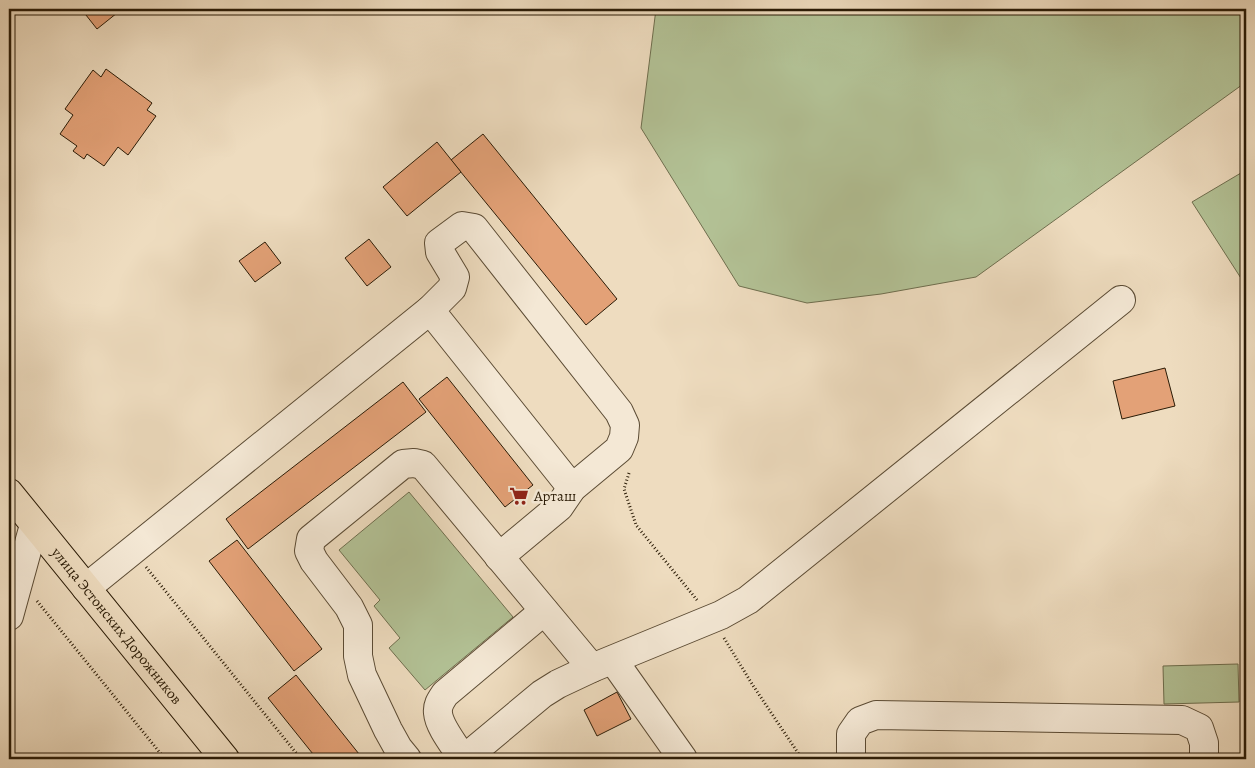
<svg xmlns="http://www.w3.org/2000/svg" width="1255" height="768" font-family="Alegreya,serif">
<rect width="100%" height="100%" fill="#eedcbf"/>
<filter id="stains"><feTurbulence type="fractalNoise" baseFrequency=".004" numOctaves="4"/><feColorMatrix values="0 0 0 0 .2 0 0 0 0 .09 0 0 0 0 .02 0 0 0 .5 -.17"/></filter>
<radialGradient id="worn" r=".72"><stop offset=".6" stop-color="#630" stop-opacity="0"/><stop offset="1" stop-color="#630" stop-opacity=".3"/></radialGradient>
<g fill="#b3c296" stroke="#6e6e4e">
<path d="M656,9H1246V82L976,277L881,294L807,303L739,286L641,128Z"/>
<path d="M1246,170V286L1192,202Z"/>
<path d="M409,492L513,617L425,690L389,648L400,638L374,606L380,600L339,550Z"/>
<path d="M1238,664L1239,702L1164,704L1163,666Z"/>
</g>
<g fill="#e3a177" stroke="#2a1b06">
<path d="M84,9H122L97,29L82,10Z"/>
<path d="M106,69L152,103L147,110L156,116L128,155L118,147L104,166L87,154L84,159L73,151L77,146L60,134L73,115L65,109L93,70L101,77Z"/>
<path d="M483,134L617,299L586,325L451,160Z"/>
<path d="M437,142L461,172L407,216L383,187Z"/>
<path d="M369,239L391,267L367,286L345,258Z"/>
<path d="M265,242L281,263L255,282L239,261Z"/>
<path d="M1165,368L1175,406L1122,419L1113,381Z"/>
<path d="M447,377L533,485L505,507L419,399Z"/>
<path d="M403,382L426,412L248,549L226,519Z"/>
<path d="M237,540L322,649L294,671L209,561Z"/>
<path d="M296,675L363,759H317L268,698Z"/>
<path d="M617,692L631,719L597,736L584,710Z"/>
</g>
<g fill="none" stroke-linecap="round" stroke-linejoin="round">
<g stroke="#5b4b34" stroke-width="30">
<g id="minor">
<path d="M430,310L572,488"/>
<path d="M86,588L430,310L452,288L455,277L440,252L439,243L462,226L474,228L619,412L625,425L624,437L619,449L572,488L559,507L499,557"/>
<path d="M9,616L34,525"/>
<path d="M613,660L683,759"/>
<path d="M407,759L398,748L388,730L362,675L358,656V625L349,607L314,561L309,551L311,539L403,464L414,463L423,465L592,668"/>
<path d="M463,759C456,747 439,727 438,713C437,705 441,700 445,694L544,611"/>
<path d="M464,759L542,694L558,684L592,668L721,615L748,600L1121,300"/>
<path d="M851,759V734L860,721L876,715L1182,720L1199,728L1204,743V759"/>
</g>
</g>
<g stroke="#2a1b06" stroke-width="30">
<g id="major">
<path id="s1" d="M9,493L225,759"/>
</g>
</g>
<g stroke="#2a1b06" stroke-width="3" stroke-dasharray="1 2.5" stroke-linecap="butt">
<path d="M629,473L624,489L636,525L697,600"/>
<path d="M146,567L301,759"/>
<path d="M37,601L165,759"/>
<path d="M724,638L752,684L802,759"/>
<path d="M291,759L297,754"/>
</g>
<use href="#minor" stroke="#f4e8d5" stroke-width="28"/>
<use href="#major" stroke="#eedcbf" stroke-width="28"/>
</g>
<defs>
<g id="supermarket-bare" transform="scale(1.5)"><path d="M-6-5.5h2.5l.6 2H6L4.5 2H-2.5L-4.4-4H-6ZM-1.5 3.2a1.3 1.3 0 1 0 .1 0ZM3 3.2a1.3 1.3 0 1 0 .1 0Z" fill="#8f2418" stroke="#f4e8d5" stroke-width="2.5" paint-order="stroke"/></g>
</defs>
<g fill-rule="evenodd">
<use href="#supermarket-bare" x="519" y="496"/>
</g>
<g text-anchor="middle" stroke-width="5" stroke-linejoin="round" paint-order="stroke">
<g font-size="15" fill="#2a1b06" stroke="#f4e8d5" text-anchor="start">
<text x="534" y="501">Арташ</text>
</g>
<g font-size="15" fill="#2a1b06" stroke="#f4e8d5">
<text dy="5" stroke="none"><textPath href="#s1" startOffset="171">улица Эстонских Дорожников</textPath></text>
</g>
</g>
<rect width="1255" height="768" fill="none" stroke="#eedcbf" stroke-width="30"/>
<rect x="10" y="10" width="1235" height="748" fill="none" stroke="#2a1b06" stroke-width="2.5"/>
<rect x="15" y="15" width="1225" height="738" fill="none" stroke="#2a1b06"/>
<rect width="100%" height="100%" filter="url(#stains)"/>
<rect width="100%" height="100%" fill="url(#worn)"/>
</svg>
